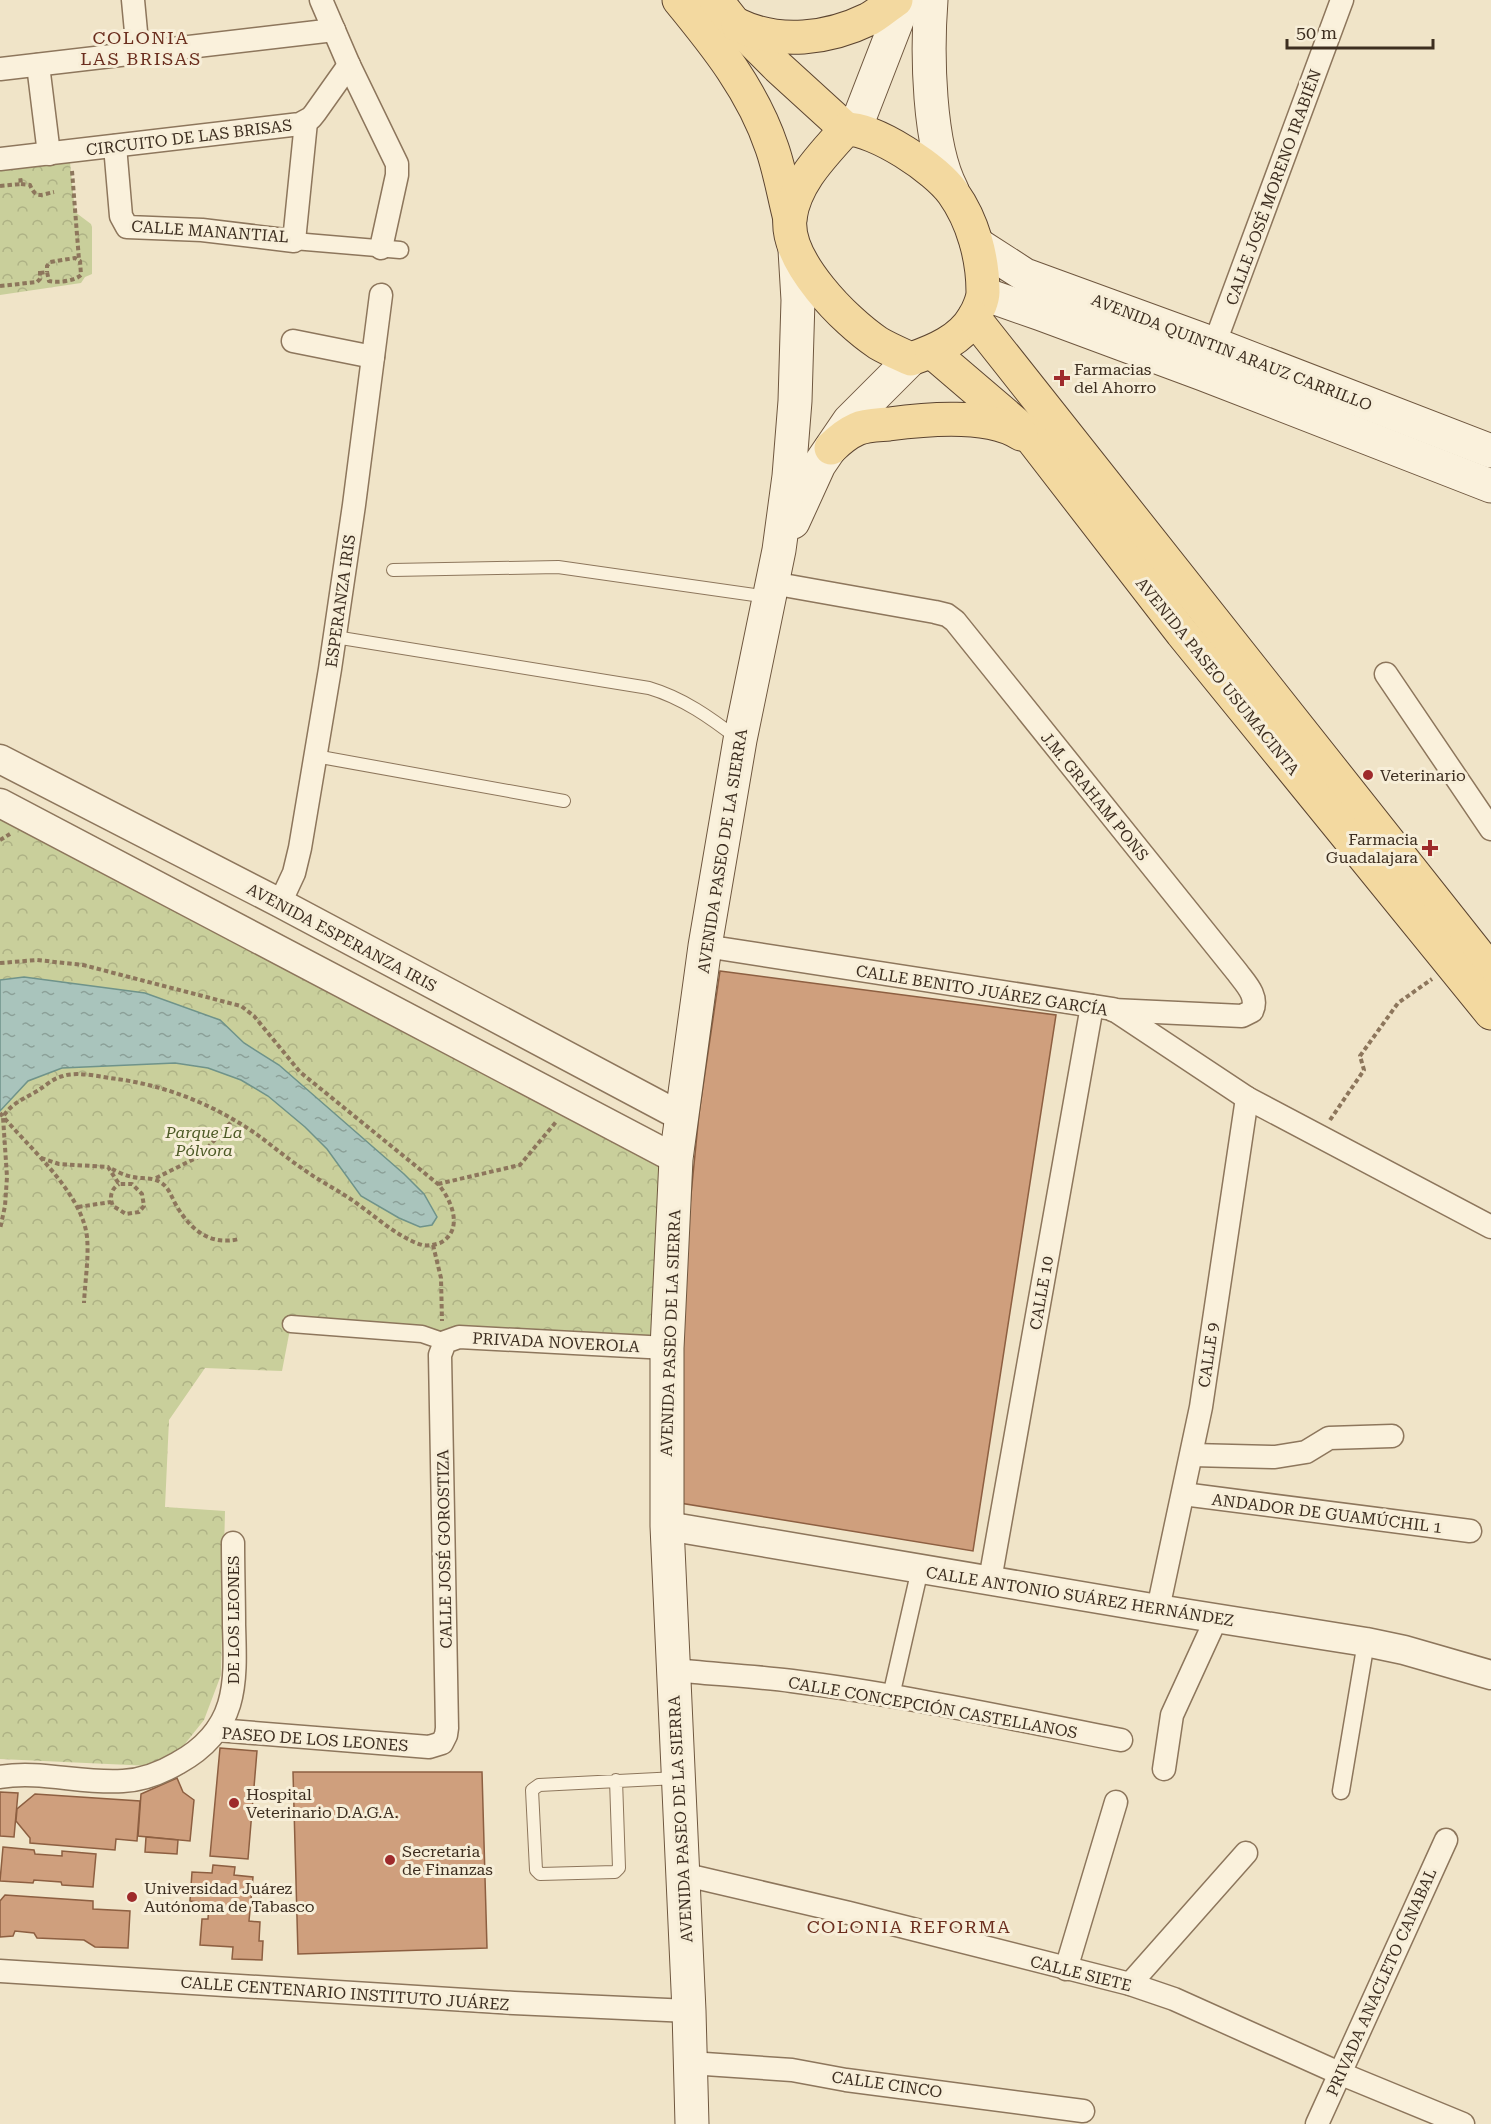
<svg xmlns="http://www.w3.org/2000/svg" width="1491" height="2124" font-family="'Roboto Serif',serif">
<defs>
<pattern id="park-crowns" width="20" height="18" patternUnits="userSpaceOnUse" patternTransform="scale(1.5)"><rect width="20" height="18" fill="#c9cf9b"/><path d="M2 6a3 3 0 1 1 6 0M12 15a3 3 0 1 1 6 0" fill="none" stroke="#aeb285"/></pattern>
<pattern id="water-ripples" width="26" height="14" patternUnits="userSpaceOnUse" patternTransform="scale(1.5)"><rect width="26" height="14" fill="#a9c4bc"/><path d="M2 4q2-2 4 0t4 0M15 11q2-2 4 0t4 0" fill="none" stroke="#8ba098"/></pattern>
</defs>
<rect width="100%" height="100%" fill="#f0e4c8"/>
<g fill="url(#park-crowns)">
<path d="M69,152L75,212L91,224L92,227V274L85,277L81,283L0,295V160Z"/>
<path d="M0,803L676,1159L667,1348L291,1324L282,1371L205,1368L169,1420L165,1507L225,1511L221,1675L204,1720L184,1745L170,1757L151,1766L0,1759Z"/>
</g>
<path fill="url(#water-ripples)" stroke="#6f938a" stroke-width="1.5" d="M24,977L145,993L220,1020L244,1043L279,1065L404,1174L424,1194L437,1217L432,1225L420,1227L399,1218L361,1196L327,1149L305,1127L268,1096L241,1080L208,1068L175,1063L62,1068L28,1081L0,1111V980Z"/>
<g fill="#cf9f7d" stroke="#8d5f41" stroke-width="1.5">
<path d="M720,971L1056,1015L973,1551L680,1503L677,1336L699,1114Z"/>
<path d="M220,1748L257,1751L248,1859L210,1856Z"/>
<path d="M293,1772H482L487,1948L298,1954Z"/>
<path d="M177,1778L183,1792L194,1800L190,1841L138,1836L141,1794Z"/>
<path d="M0,1792L18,1793L14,1837L0,1836Z"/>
<path d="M35,1794L140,1801L137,1841L116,1839L115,1850L30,1843V1838L16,1821L17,1809Z"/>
<path d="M146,1837L178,1840L177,1854L145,1852Z"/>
<path d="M3,1847L34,1850L35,1854L62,1856V1851L96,1854L93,1887L62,1885L61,1882L34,1880L33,1883L0,1881Z"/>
<path d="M213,1865L235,1867L234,1875L253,1877L249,1921L260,1922L259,1941H263L262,1960L232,1959L233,1947L200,1945L202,1919H208L209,1903L190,1901L192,1872L212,1873Z"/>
<path d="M5,1895L93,1901V1909L130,1911L128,1948L95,1947L84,1940L37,1938L34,1933L15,1931L13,1936L0,1937V1901Z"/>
</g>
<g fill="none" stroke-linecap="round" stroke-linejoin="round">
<g stroke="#8d765c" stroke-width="14">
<g id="service">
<path d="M393,570L558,567L768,597"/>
<path d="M335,637L649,688C683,698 711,718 738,739"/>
<path d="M315,756L564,801"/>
<path d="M616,1780L619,1868L615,1872L540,1874L536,1870L532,1790L539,1785L677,1778"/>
</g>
</g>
<g stroke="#8d765c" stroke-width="19">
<g id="pedestrian">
<path d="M294,241L400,250"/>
<path d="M291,1324L422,1334L445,1342"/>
<path d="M891,1696L920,1569"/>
<path d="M1341,1791L1366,1642"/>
</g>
</g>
<g stroke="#8d765c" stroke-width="25">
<g id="minor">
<path d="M133,0L138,53"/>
<path d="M321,0L349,65L397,164V175L381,248"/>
<path d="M38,65L49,154"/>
<path d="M0,69L334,30"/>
<path d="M115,146L121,216L127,227L202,230L294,241L306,122"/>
<path d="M0,159L300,124L311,118L315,113L349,65"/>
<path d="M293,341L373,357"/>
<path d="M1210,356L1342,0"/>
<path d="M772,583L935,612L947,615L955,621L1237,972C1245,983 1259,996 1252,1011L1242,1016L1113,1010"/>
<path d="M1386,674L1491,829"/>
<path d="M280,903L294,873L300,848L330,669L354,505L381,295"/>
<path d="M705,946L1113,1009L1247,1098L1491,1227"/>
<path d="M1192,1455L1275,1457L1306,1452L1329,1438L1392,1436"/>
<path d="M1183,1494L1470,1531"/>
<path d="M990,1580L1092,1006"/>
<path d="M1158,1609L1201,1407L1247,1098"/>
<path d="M673,1670C713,1674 753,1676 792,1681C903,1695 1012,1719 1121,1740"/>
<path d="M217,1730L429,1747L442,1743L446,1735L447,1728L440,1355L445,1342L459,1337L667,1348"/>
<path d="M1164,1769L1172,1715L1216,1619"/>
<path d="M0,1777C40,1770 82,1784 123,1781C143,1780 161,1773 178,1763C238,1730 236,1684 234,1625C234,1598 233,1571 233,1543"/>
<path d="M682,1874L849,1913L1130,1984L1174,1999L1339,2073L1463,2124"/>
<path d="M1066,1969L1116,1802"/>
<path d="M0,1971L514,2003L689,2011"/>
<path d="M1130,1984L1246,1853"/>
<path d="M690,2063L792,2070L846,2080L1083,2111"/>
<path d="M1317,2124L1446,1840"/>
</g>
</g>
<g stroke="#8d765c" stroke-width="31">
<g id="tertiary">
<path d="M0,759L280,903L682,1117"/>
<path d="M0,803L676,1159"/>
<path d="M667,1526L1158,1609L1366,1642L1404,1650L1491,1675"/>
</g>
</g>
<g stroke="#6f573f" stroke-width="35">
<g id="secondary">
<path d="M931,0C927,52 928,145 952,190"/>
<path d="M855,129L905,0"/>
<path d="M977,244L1025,275L1214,344L1491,451"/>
<path d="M984,294L1041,314L1203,374L1491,486"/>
<path d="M793,522L819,465L849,421L911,359"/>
<path d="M692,2124L689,2011L667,1526V1348L676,1159L705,946L740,740L779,550L789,476L795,401L798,300L795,250"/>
</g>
</g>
<g stroke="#5b4430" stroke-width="35">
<g id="primary">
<path d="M679,0C716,45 753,91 772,148C780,171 784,196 790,219"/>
<path d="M716,0L735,24L778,67L846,129"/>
<path d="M738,25C779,45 828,39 869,19C878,14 887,6 896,0"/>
<path d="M846,129C876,129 936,169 953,193C973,221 983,258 983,292C983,299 978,311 974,317C961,340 934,351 911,359C900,354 888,349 878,343C845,321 785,261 790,218C795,182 823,155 846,129Z"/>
<path d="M974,318L1491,971"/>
<path d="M932,352L1029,435L1182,633L1491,1013"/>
<path d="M831,448C838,441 848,433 857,429C866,425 879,425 889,424C926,419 988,413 1021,434"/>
</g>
</g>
<g stroke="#8d765c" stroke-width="4" stroke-dasharray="4.5 3" stroke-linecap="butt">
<path d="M72,171L79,260"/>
<path d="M21,184L30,185C36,199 40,195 54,192"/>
<path d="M0,186L21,184L20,176"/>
<path d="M40,273L47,272L49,281C57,283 75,281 81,275L80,261L75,258L50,262L47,266V272"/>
<path d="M0,286L37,282L40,279V269"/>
<path d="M0,840L10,834"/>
<path d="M0,963L37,960L83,965L241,1006L254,1016L300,1072L438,1184C451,1199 465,1230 440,1243C434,1245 428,1246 422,1245C396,1237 372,1213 349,1198C334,1188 318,1180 303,1169C288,1159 274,1147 259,1136C217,1106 168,1086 117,1079C101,1077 78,1071 63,1076C54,1078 46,1085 39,1090C26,1098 11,1103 3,1117L7,1177L5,1206L0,1229"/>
<path d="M0,1113C28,1147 82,1192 87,1237C89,1258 85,1281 84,1303"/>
<path d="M1330,1120L1364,1070L1360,1056L1398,1003L1432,979"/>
<path d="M41,1158L59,1164L108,1167L119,1184H132L142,1194L144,1206L139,1212L126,1214L113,1206C109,1197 111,1189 119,1184"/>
<path d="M112,1169C118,1172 126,1176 133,1177C142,1179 152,1177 160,1182C169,1187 171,1196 176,1205C190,1229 209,1246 239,1239"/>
<path d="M156,1178L200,1156L233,1120"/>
<path d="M438,1184L520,1165L556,1122"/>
<path d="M78,1207L111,1202"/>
<path d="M433,1245L441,1278L442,1321"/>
</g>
<use href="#service" stroke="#faf1dc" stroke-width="12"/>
<use href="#pedestrian" stroke="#faf1dc" stroke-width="16"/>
<use href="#minor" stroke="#faf1dc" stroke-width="22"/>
<use href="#tertiary" stroke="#faf1dc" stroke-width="28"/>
<use href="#secondary" stroke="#faf1dc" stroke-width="33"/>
<use href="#primary" stroke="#f3d9a0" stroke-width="33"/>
</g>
<g fill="#9e2a2b" stroke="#f7eed8" stroke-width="2">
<path d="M1059 369h6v6h6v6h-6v6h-6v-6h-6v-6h6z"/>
<circle cx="1368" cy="775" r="6"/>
<path d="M1427 839h6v6h6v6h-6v6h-6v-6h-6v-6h6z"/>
<circle cx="234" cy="1803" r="6"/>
<circle cx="390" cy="1860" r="6"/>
<circle cx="132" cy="1897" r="6"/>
</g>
<g text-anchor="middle" stroke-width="6" stroke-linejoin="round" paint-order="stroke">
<g font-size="16" fill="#3d2e20" stroke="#f7eed8">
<text transform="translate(189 137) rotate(-7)" y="6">CIRCUITO DE LAS BRISAS</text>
<text transform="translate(1273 187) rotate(-70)" y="6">CALLE JOSÉ MORENO IRABIÉN</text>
<text transform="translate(210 231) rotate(4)" y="6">CALLE MANANTIAL</text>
<text transform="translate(1232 352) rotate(21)" y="6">AVENIDA QUINTIN ARAUZ CARRILLO</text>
<text transform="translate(340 601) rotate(-82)" y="6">ESPERANZA IRIS</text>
<text transform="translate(1218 676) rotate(51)" y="6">AVENIDA PASEO USUMACINTA</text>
<text transform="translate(1095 796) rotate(51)" y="6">J.M. GRAHAM PONS</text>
<text transform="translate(722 851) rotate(-81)" y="6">AVENIDA PASEO DE LA SIERRA</text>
<text transform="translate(342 937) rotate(28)" y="6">AVENIDA ESPERANZA IRIS</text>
<text transform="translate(982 990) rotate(9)" y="6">CALLE BENITO JUÁREZ GARCÍA</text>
<text transform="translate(1041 1293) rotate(-80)" y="6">CALLE 10</text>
<text transform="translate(670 1333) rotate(-88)" y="6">AVENIDA PASEO DE LA SIERRA</text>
<text transform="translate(556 1342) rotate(3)" y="6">PRIVADA NOVEROLA</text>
<text transform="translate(1208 1355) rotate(-82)" y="6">CALLE 9</text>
<text transform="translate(1327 1513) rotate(7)" y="6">ANDADOR DE GUAMÚCHIL 1</text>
<text transform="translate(444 1549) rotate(-91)" y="6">CALLE JOSÉ GOROSTIZA</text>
<text transform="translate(1080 1596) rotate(9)" y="6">CALLE ANTONIO SUÁREZ HERNÁNDEZ</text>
<text transform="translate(233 1620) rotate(-90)" y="6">DE LOS LEONES</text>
<text transform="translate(933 1707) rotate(10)" y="6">CALLE CONCEPCIÓN CASTELLANOS</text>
<text transform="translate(315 1739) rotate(4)" y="6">PASEO DE LOS LEONES</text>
<text transform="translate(680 1819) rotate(-93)" y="6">AVENIDA PASEO DE LA SIERRA</text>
<text transform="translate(1081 1973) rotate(14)" y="6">CALLE SIETE</text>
<text transform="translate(1381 1982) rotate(-66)" y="6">PRIVADA ANACLETO CANABAL</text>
<text transform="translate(345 1993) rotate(4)" y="6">CALLE CENTENARIO INSTITUTO JUÁREZ</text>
<text transform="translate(887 2084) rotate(8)" y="6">CALLE CINCO</text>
</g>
<g font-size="16" fill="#3d2e20" stroke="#f7eed8" text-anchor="start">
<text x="1074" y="375">Farmacias<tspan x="1074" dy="18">del Ahorro</tspan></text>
<text x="1380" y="781">Veterinario</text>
<text x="1418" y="845" text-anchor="end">Farmacia<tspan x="1418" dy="18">Guadalajara</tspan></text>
<text x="246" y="1800">Hospital<tspan x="246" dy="18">Veterinario D.A.G.A.</tspan></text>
<text x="402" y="1857">Secretaria<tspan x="402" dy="18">de Finanzas</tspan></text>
<text x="144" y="1894">Universidad Juárez<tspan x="144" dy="18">Autónoma de Tabasco</tspan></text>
</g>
<g font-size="16" font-style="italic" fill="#4d5a26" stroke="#f7eed8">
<text x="204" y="1138">Parque La<tspan x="204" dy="18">Pólvora</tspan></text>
</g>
<g font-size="18" letter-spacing="1.5" fill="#6b2e1e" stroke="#f7eed8">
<text x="141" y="44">COLONIA<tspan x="141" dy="21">LAS BRISAS</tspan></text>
<text x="909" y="1933">COLONIA REFORMA</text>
</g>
</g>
<path d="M1287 39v9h146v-9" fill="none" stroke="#3d2e20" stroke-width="3"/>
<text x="1296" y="39" font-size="18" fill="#3d2e20" stroke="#f7eed8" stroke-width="4.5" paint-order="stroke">50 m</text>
</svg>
